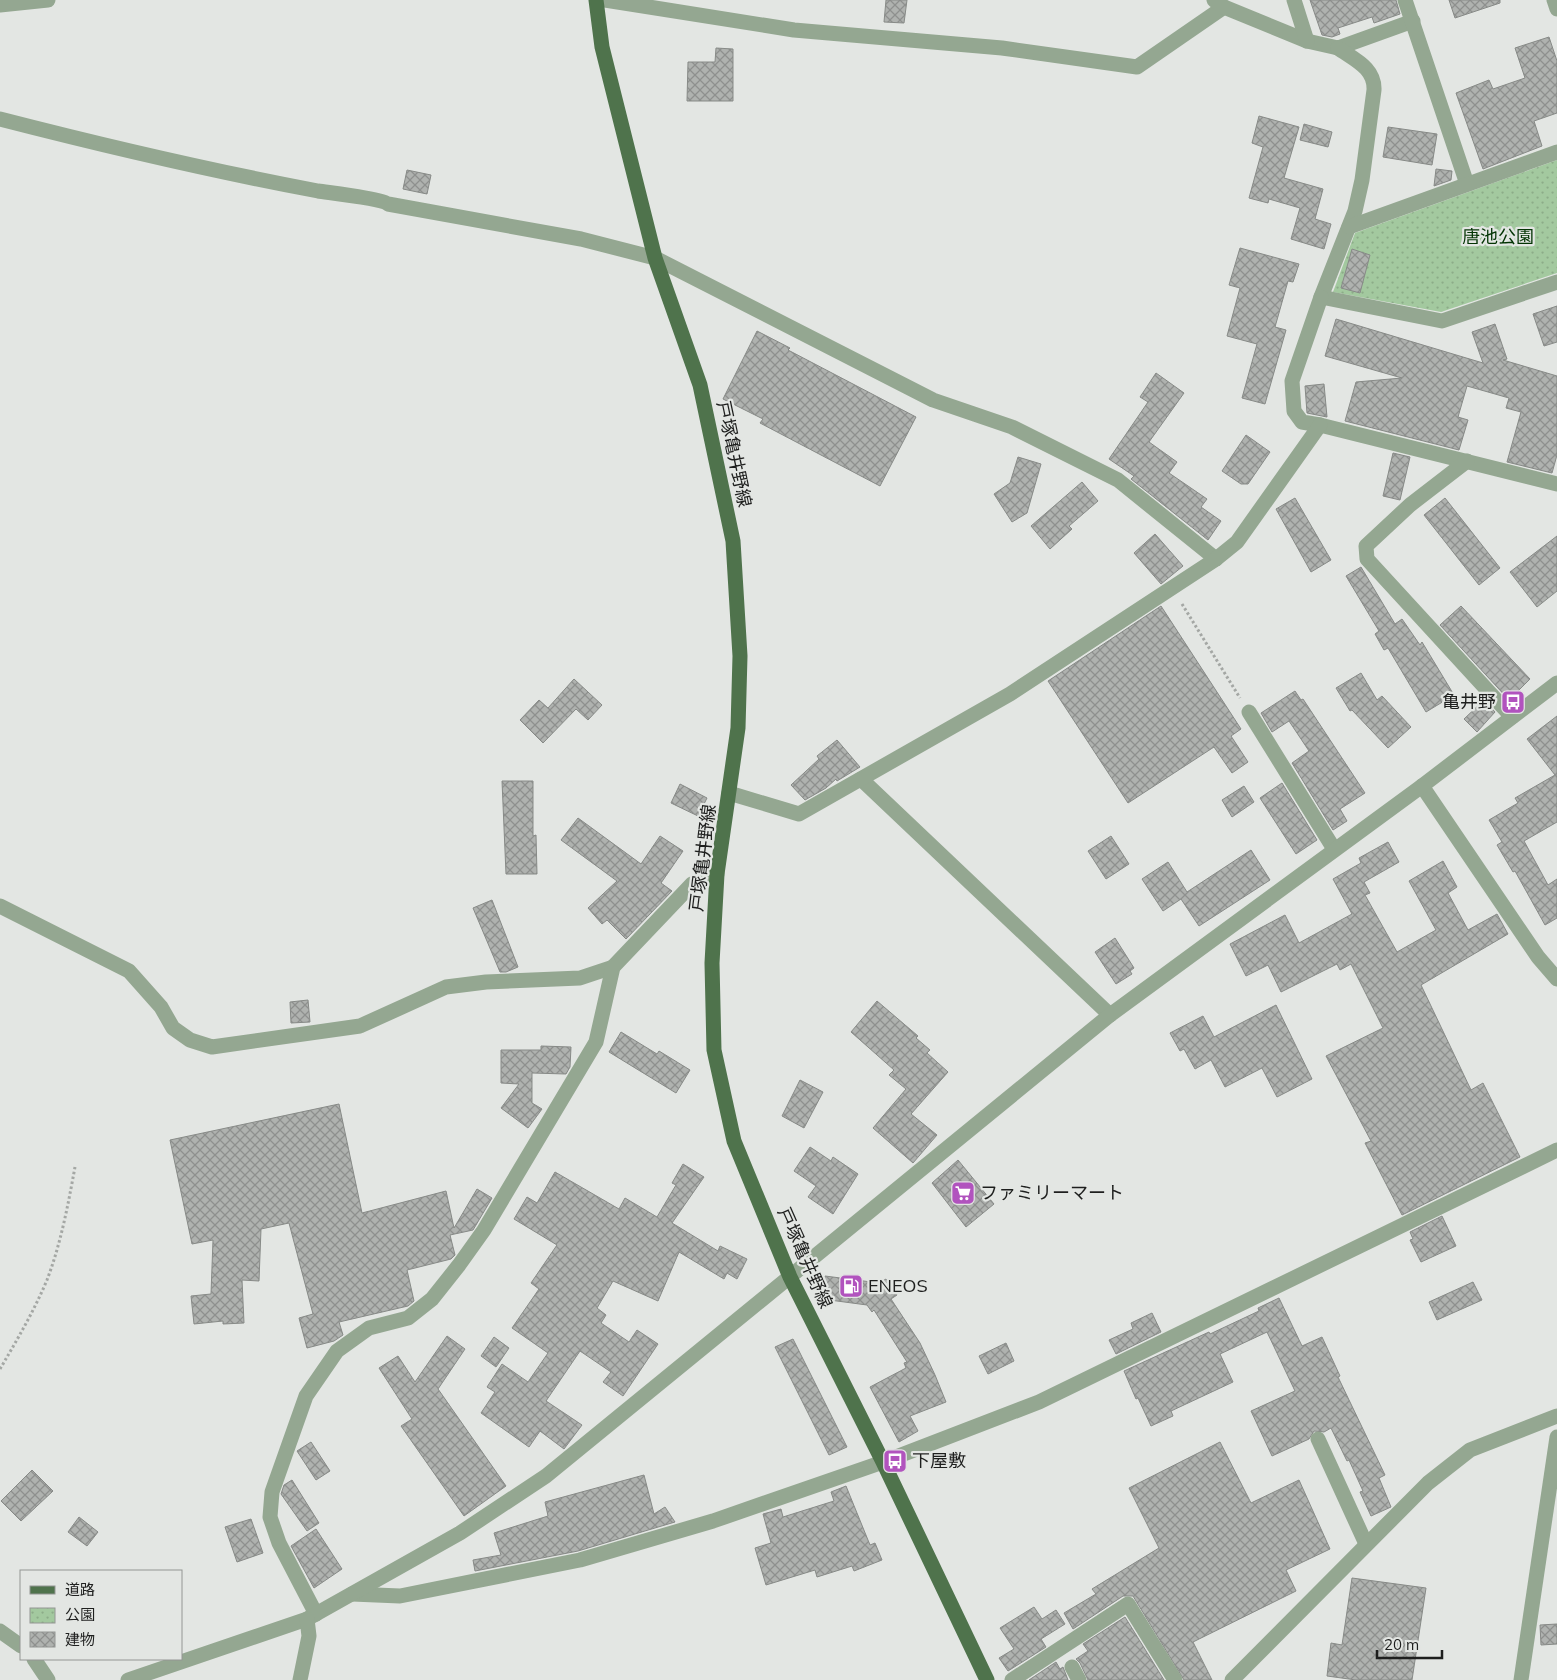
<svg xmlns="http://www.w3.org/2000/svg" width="1557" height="1680" font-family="Mulish,'Noto Sans JP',sans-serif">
<defs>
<pattern id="park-dots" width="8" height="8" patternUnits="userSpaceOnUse" patternTransform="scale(1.25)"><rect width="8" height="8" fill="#a3c99f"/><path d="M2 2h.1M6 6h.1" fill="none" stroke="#8cac88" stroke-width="1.8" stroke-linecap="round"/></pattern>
<pattern id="building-cross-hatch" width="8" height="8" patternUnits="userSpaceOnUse" patternTransform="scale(1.25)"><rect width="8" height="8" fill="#afb2af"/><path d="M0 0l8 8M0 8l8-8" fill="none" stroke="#8e908e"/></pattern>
</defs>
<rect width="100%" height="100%" fill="#e3e6e3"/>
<path fill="url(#park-dots)" d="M1557,160V273L1441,312L1333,292L1355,233Z"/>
<g fill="url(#building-cross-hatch)" stroke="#878a87">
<path d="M886,0H907L904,23L884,22Z"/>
<path d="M1310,0H1396L1400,14L1374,23L1372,17L1338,28L1340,34L1332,37L1322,35Z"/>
<path d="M1449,0H1500V3L1455,18Z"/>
<path d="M1549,37L1557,61V113L1534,121L1542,146L1483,169L1456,93L1489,80L1493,89L1525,78L1515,48Z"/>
<path d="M716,48L733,49V101H687L688,62H715Z"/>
<path d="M1259,116L1299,127L1284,178L1323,189L1315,219L1331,224L1324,249L1291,239L1300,208L1269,199L1268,203L1249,198L1263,147L1252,143Z"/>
<path d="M1304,124L1332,132L1328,147L1300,140Z"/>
<path d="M1388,127L1437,134L1432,165L1383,157Z"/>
<path d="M1436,169L1452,171L1451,180L1434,186Z"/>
<path d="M407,170L431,175L427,194L403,189Z"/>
<path d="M1240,248L1299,264L1293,282L1288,281L1275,327L1286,330L1265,404L1242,398L1257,344L1227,336L1240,288L1229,285Z"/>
<path d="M1352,249L1370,255L1360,293L1341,288Z"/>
<path d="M1557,306V342L1544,346L1533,314Z"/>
<path d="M1336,319L1483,363L1472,332L1495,324L1507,359L1503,360L1557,376V455L1552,473L1507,462L1521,412L1506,408L1509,398L1467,386L1458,417L1468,420L1459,450L1345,421L1356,382L1402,378L1325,356Z"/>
<path d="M757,331L790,348L788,350L916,417L880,486L760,423L763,419L723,399Z"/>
<path d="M1156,373L1184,393L1149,442L1177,462L1169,473L1207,499L1201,507L1221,521L1208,540L1131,479L1134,476L1109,459L1148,402L1140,397Z"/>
<path d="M1324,384L1327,417L1307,413L1305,386Z"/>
<path d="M1246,435L1270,452L1248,484H1241L1222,471Z"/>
<path d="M1393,453L1410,457L1400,500L1383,496Z"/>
<path d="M1018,457L1041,464L1027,513L1012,522L994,494L1010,483Z"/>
<path d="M1082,482L1098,501L1069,526L1072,529L1050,549L1031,526Z"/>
<path d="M1295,498L1331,560L1311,572L1276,509Z"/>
<path d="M1445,498L1500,568L1479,585L1424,515Z"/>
<path d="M1155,534L1183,566L1161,584L1134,553Z"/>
<path d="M1557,536V591L1537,607L1510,572Z"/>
<path d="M1361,567L1395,624L1402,619L1420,645L1422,642L1454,695L1426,712L1388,648L1384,650L1375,634L1379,631L1346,576Z"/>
<path d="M1161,606L1241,729L1231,736L1248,762L1232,773L1214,747L1128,803L1048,681Z"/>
<path d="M1461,606L1530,679L1509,700L1440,625Z"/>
<path d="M1361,673L1377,700L1382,696L1411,727L1388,748L1352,710L1350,711L1336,688Z"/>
<path d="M574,679L602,705L588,720L576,709L543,743L520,720L539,700L548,708Z"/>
<path d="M1295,691L1301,700L1303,699L1365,793L1340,809L1347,821L1333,830L1292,763L1309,751L1289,721L1272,732L1261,713Z"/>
<path d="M1484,700L1495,712L1477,732L1464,719Z"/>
<path d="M1557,716V822L1524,841L1548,885L1557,879V918L1545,925L1515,871L1513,872L1497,845L1502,842L1489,820L1518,803L1515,798L1555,775L1527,739Z"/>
<path d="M837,740L860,767L837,781L836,779L826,788L805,800L791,785L819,759L817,756Z"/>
<path d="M502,781H533V836L536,835L537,874H506Z"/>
<path d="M1282,783L1317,840L1296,854L1260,798Z"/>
<path d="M680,784L707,798L698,816L671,803Z"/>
<path d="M1244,786L1254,802L1232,817L1222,800Z"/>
<path d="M578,818L641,864L660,836L683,851L661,883L672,891L626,939L607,920L602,924L588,908L617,881L561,840Z"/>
<path d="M1111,836L1129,864L1106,879L1088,851Z"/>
<path d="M1388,842L1399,862L1364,882L1370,893L1365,895L1397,952L1436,930L1409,881L1443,861L1457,887L1448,893L1468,930L1497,914L1508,934L1421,985L1471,1090L1483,1083L1520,1157L1402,1215L1365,1143L1371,1141L1326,1056L1383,1028L1351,964L1340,970L1337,964L1281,992L1268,965L1246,976L1230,944L1285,915L1299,943L1352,914L1333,879L1361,863L1359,858Z"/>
<path d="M1251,850L1270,880L1199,926L1181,899L1163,911L1142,879L1168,862L1187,892Z"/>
<path d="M492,900L518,967L506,972H500L473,908Z"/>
<path d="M1115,938L1134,968L1130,971L1132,974L1116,984L1095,952Z"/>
<path d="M308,1000L310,1022L291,1023L290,1002Z"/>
<path d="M877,1001L918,1036L916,1038L930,1050L927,1053L948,1072L911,1114L937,1135L913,1163L873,1128L906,1089L889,1075L894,1070L851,1032Z"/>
<path d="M1276,1005L1312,1079L1277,1097L1262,1068L1225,1087L1211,1060L1195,1069L1184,1049L1180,1051L1170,1033L1203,1016L1214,1037Z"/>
<path d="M621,1032L657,1054L659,1051L690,1070L676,1093L609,1052Z"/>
<path d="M541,1046L571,1047L570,1067L566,1074L532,1073V1103L542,1109L528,1128L501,1108L519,1084L501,1083V1050H541Z"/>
<path d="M800,1080L823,1092L804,1128L782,1116Z"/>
<path d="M339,1104L362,1213L446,1191L454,1228L477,1189L492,1198L476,1225L473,1230L450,1235L455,1255L451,1259L407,1270L414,1301L408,1306L339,1322L343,1335L334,1341L307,1348L299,1318L313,1314L289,1223L261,1229L259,1281L242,1280L244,1323L223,1324V1321L194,1324L191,1296L211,1294L213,1240L192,1244L170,1140Z"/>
<path d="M810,1147L831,1161L833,1157L858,1174L833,1214L808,1197L816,1186L794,1171Z"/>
<path d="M958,1160L994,1204L966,1227L932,1183Z"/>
<path d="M683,1164L704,1177L672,1223L718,1251L720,1246L747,1259L737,1279L727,1273L724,1279L679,1252L658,1301L613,1281L597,1308L606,1315L601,1323L629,1342L637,1330L658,1344L623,1396L603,1382L611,1372L580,1351L546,1401L582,1425L564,1449L540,1431L529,1447L481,1413L495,1392L487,1387L502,1364L528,1382L548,1353L512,1328L539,1289L531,1283L557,1245L514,1219L527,1197L537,1203L555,1172L619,1209L625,1198L657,1217L676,1185L672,1183Z"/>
<path d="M1442,1216L1456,1246L1421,1262L1410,1240L1413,1239L1410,1232Z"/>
<path d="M825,1276L879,1283L886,1279L897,1295L891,1299L920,1343L935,1375L946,1402L910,1416L918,1431L899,1442L870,1387L906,1368L904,1363L907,1362L874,1310L872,1312L867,1305L822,1299Z"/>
<path d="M1473,1282L1482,1300L1437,1320L1429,1302Z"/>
<path d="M1279,1298L1302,1346L1322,1337L1340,1376L1338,1377L1385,1475L1379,1478L1391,1507L1371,1516L1360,1492L1363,1491L1349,1460L1347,1461L1331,1428L1324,1432L1314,1431L1309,1439L1272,1456L1251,1411L1295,1391L1267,1332L1220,1354L1233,1382L1171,1411L1173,1416L1151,1426L1138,1398L1136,1399L1124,1371L1209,1332L1210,1334L1259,1311L1258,1308Z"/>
<path d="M1152,1313L1161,1332L1116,1354L1109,1340L1133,1329L1131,1323Z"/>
<path d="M447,1336L465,1349L438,1389L506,1486L464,1516L401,1426L412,1419L379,1368L398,1356L415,1382Z"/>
<path d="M494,1337L509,1348L496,1367L481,1356Z"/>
<path d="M793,1339L847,1447L829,1455L775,1347Z"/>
<path d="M1006,1343L1014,1361L988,1374L979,1356Z"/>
<path d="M311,1442L330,1471L316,1480L297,1451Z"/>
<path d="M1220,1442L1251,1503L1299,1480L1330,1549L1286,1570L1296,1591L1193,1642L1212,1680H1184L1133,1596H1123L1073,1629L1064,1613L1096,1594L1092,1589L1159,1548L1129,1488Z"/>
<path d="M32,1470L53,1491L21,1521L1,1501Z"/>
<path d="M644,1475L654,1514L665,1507L675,1522L578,1551L475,1571L473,1560L501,1555L494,1533L548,1516L545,1502Z"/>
<path d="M292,1480L319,1523L307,1531L281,1494L284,1485Z"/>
<path d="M846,1486L870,1545L875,1543L882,1560L854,1571L852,1566L817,1577L815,1570L766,1585L755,1548L771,1543L763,1514L781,1509L783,1517L834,1501L831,1492Z"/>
<path d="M79,1517L98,1532L87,1546L68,1532Z"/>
<path d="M251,1519L263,1553L237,1562L225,1527Z"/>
<path d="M316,1529L342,1569L314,1588L291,1546Z"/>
<path d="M1352,1578L1426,1588L1412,1680H1356L1327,1676L1331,1643L1342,1645Z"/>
<path d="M1034,1607L1042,1619L1056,1610L1065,1624L1041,1639L1046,1647L1008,1671L999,1658L1014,1649L1000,1628Z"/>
<path d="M1125,1617L1164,1680H1088L1080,1663L1076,1659L1088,1651L1083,1644Z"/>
<path d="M1557,1624V1644L1541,1645L1540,1625Z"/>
<path d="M1056,1662L1060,1669L1063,1667L1068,1680H1029Z"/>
</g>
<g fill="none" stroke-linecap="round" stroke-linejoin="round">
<g stroke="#a4a7a4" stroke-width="3" stroke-dasharray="2.5 2.5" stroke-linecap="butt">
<path d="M1182,604L1240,698"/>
<path d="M0,1369C17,1340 34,1311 47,1280C61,1243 68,1205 75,1167"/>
</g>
<g stroke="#94a791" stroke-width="15">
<path d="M605,0L794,30L1002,48L1137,67L1224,7"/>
<path d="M1214,0L1224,7L1307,41L1338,48L1413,21"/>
<path d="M1294,0L1307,41"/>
<path d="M1405,0L1467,184"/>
<path d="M1554,0L1557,9"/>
<path d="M0,5L48,0"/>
<path d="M1338,48C1355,60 1375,68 1374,90L1362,180L1355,211L1321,297L1442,321L1557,282"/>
<path d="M0,119C105,146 212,171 318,191C331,193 383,199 388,204L581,239L655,258L933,400L1012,427L1118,480L1216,559"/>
<path d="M1349,227L1557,152"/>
<path d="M1321,297L1292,381L1294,411L1302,422L1320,425L1557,484"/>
<path d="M1467,461L1410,505L1366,546L1367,559L1512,717"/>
<path d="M1249,712L1334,849"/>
<path d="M861,779L1110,1015"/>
<path d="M1422,786L1538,957L1557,979"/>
<path d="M729,793L799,814L1010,694L1216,559L1237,542L1320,425"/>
<path d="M0,906L129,971L161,1007L173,1028L190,1040L212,1047L360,1026L446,987L486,982L580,978L613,967"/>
<path d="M1318,1439L1366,1544"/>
<path d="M352,1594L400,1596L580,1560L713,1521L883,1462L1039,1402L1557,1150"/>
<path d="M316,1614L279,1543L270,1517L272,1492L306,1396L337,1351L369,1328L408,1318L432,1299L459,1265L484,1230L596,1042L613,967L692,884L717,874"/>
<path d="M0,1631L21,1646"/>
<path d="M34,1659L48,1680"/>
<path d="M1072,1667L1079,1680"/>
<path d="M128,1680L307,1619L460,1533L546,1476L1110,1015L1422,786L1557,683"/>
<path d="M300,1680L309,1636L307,1619"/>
<path d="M1012,1680L1128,1604L1175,1680"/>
<path d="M1232,1680L1428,1483L1470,1450L1557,1416"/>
<path d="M1521,1680L1557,1437"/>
</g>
<path stroke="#4f734c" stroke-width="15" d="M596,0L602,47L655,258L700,385L733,541L740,656L738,728L717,874L712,963L714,1050L734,1141L790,1277L883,1462L987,1680"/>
</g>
<defs>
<g id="bus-square" transform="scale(1.25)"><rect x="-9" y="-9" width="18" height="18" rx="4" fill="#b153be" stroke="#e3e6e3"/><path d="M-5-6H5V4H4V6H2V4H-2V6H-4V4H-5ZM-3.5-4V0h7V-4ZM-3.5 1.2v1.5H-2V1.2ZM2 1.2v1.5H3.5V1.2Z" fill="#fff"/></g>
<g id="supermarket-square" transform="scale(1.25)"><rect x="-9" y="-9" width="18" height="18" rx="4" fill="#b153be" stroke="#e3e6e3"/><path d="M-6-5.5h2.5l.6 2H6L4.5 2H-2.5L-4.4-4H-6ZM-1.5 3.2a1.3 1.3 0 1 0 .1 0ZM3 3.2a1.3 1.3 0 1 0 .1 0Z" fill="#fff"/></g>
<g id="fuel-square" transform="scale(1.25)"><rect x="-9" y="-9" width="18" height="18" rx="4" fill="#b153be" stroke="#e3e6e3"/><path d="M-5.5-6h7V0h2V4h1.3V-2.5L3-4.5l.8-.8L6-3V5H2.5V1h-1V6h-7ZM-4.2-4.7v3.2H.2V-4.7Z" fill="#fff"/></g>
</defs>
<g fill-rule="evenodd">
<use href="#bus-square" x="1513" y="702"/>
<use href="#supermarket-square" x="963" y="1193"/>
<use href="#fuel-square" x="851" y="1286"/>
<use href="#bus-square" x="895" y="1461"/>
</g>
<g text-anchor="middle" stroke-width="4.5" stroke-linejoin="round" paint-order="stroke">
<g font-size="18" fill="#033403" stroke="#e3e6e3">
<text x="1498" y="243">唐池公園</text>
</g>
<g font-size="18" fill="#1e1f1e" stroke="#e3e6e3">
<text transform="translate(734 454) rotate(78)" y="6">戸塚亀井野線</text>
<text transform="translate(703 858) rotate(-83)" y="6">戸塚亀井野線</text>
<text transform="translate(805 1258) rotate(66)" y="6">戸塚亀井野線</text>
</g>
<g font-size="18" fill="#1e1f1e" stroke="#e3e6e3" text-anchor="start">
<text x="1496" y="708" text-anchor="end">亀井野</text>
<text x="980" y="1199">ファミリーマート</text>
<text x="868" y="1292">ENEOS</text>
<text x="912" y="1467">下屋敷</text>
</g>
</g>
<rect x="20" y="1570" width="162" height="90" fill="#e3e6e3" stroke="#949694"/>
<rect x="30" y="1586" width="25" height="8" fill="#4f734c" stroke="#949694"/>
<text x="65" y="1595" font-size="15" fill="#1e1f1e">道路</text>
<rect x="30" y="1608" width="25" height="15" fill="url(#park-dots)" stroke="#949694"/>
<text x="65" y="1620" font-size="15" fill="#1e1f1e">公園</text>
<rect x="30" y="1632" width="25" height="15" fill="url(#building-cross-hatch)" stroke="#949694"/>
<text x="65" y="1645" font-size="15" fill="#1e1f1e">建物</text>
<path d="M1377 1650v8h65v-8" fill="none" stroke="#1e1f1e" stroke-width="2.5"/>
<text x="1384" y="1650" font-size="15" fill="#1e1f1e" stroke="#e3e6e3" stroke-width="4" paint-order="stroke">20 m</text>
</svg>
